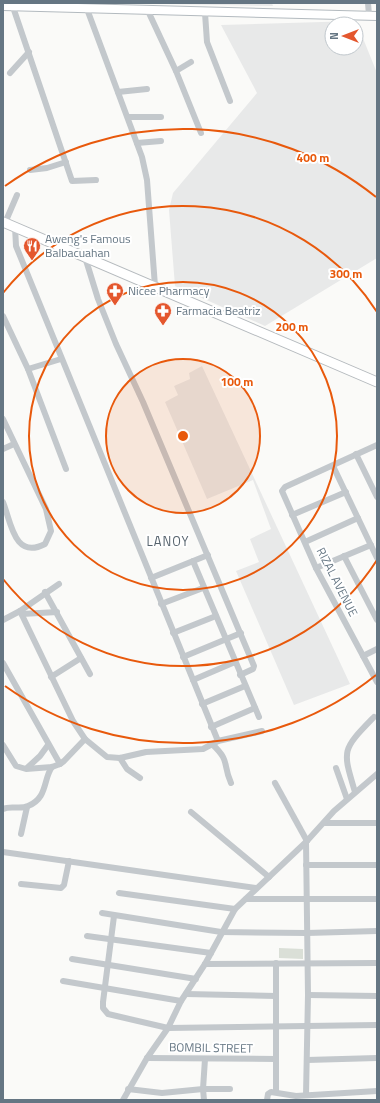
<svg xmlns="http://www.w3.org/2000/svg" width="380" height="1103" font-family="'Titillium Web',sans-serif">
<rect width="100%" height="100%" fill="#fafaf8"/>
<g fill="#e8e9e9" fill-rule="evenodd">
<path d="M116,3H272L273,6Z"/>
<path d="M356,21L377,73V258L265,326L175,286L169,210L173,193L257,93L221,25ZM332,24H356V48H332Z"/>
<path d="M202,366L350,684L294,705L236,571L259,562L250,539L271,529L253,480L207,499L165,402L178,395L174,386L190,379L189,373Z"/>
</g>
<path fill="#dadfd7" d="M279,948L303,949V959L279,958Z"/>
<g fill="none" stroke-linecap="round" stroke-linejoin="round">
<g stroke="#b3babf" stroke-width="10">
<path id="secondary" d="M3,6L377,16"/>
</g>
<g stroke="#b5babe" stroke-width="11">
<path id="primary" d="M3,222L377,382"/>
</g>
<g stroke="#c3c8cc" stroke-width="6">
<path d="M368,3L369,15"/>
<path d="M13,7L72,181L96,180"/>
<path d="M87,9L142,157L147,180L155,286"/>
<path d="M148,11L176,71L201,133"/>
<path d="M205,13L207,42L230,101"/>
<path d="M176,71L191,62"/>
<path d="M10,73L29,52"/>
<path d="M118,92L147,89"/>
<path d="M128,117H161"/>
<path d="M137,143L161,141"/>
<path d="M30,170L47,168L66,162"/>
<path d="M5,223L17,195"/>
<path d="M15,227L16,246L218,741"/>
<path d="M85,257L98,299L116,344L143,402L254,666L253,669L240,675"/>
<path d="M3,316L28,369"/>
<path d="M61,359L28,369L66,469"/>
<path d="M3,419L46,509L51,531L45,544C14,560 11,522 3,502"/>
<path d="M377,445L285,487L282,491L316,568L377,682"/>
<path d="M3,449L14,444"/>
<path d="M356,454L377,497"/>
<path d="M333,466L377,558"/>
<path d="M292,515L346,492"/>
<path d="M305,542L358,518"/>
<path d="M344,556L377,620"/>
<path d="M193,561L259,717"/>
<path d="M316,568L371,545"/>
<path d="M151,578L208,555"/>
<path d="M45,592L90,674"/>
<path d="M161,604L203,588"/>
<path d="M20,611L73,721L85,739"/>
<path d="M22,614L57,612"/>
<path d="M3,620L20,611L59,584"/>
<path d="M173,633L216,616"/>
<path d="M363,656L377,649"/>
<path d="M183,657L241,633"/>
<path d="M3,663L60,764"/>
<path d="M51,677L81,658"/>
<path d="M193,680L235,662"/>
<path d="M202,704L245,686"/>
<path d="M211,727L255,708"/>
<path d="M212,744C231,762 222,763 231,783"/>
<path d="M3,745L16,766L26,769L52,767L60,764L64,761L85,739L107,757L120,758L146,752L203,749L218,741L262,731"/>
<path d="M120,758L127,769L140,778"/>
<path d="M27,768L40,756L48,745"/>
<path d="M336,768L347,799"/>
<path d="M275,783L307,841"/>
<path d="M355,792C342,749 342,750 374,717"/>
<path d="M3,809C11,805 20,810 28,806C48,798 43,779 52,767"/>
<path d="M191,812L269,877"/>
<path d="M325,823H377"/>
<path d="M21,834L27,807"/>
<path d="M3,852L256,888"/>
<path d="M306,865H377"/>
<path d="M21,884L61,888L64,885L69,861"/>
<path d="M119,893L235,909"/>
<path d="M246,899H377"/>
<path d="M102,913L221,932L307,933L377,931"/>
<path d="M114,916L103,1002V1008L108,1014L168,1028L377,1025"/>
<path d="M87,936L211,953"/>
<path d="M72,959L196,979"/>
<path d="M205,964L377,963"/>
<path d="M63,981L181,1001"/>
<path d="M186,994L276,996"/>
<path d="M308,995L377,996"/>
<path d="M147,1058L276,1059"/>
<path d="M307,1060L377,1058"/>
<path d="M128,1089L162,1093L203,1089L205,1059"/>
<path d="M276,1092V963"/>
<path d="M306,1095L308,995L306,842"/>
<path d="M123,1100L147,1058L168,1028L181,1001L205,964L235,909L306,842L334,811L377,774"/>
<path d="M204,1100L203,1089H230"/>
<path d="M267,1100L268,1094L271,1092L296,1096L377,1091"/>
</g>
<use href="#secondary" stroke="#fff" stroke-width="8"/>
<use href="#primary" stroke="#fff" stroke-width="9"/>
</g>
<circle cx="183" cy="436" r="77" fill="#e8590c" fill-opacity=".12"/>
<g fill="none" stroke="#e8590c" stroke-width="2">
<circle cx="183" cy="436" r="77"/>
<circle cx="183" cy="436" r="154"/>
<path d="M377 560A230 230 0 0 1 3 579M3 293A230 230 0 0 1 377 312"/>
<path d="M376 675A307 307 0 0 1 5 686M5 186A307 307 0 0 1 376 197"/>
</g>
<defs>
<g id="restaurant-pin" transform="scale(0.9)"><path d="M0 17L-7.5 6A9.5 9.5 0 1 1 7.5 6Z" fill="#e4572e" stroke="#fff"/><path d="M-5-6h1v4h1v-4h1v4h1v-4h1v5L-1.5 .5V6h-2V.5L-5-1ZM5-6V6H3V1.5H1.5Q1.5-4 5-6Z" fill="#fff"/></g>
<g id="pharmacy-pin" transform="scale(0.9)"><path d="M0 17L-7.5 6A9.5 9.5 0 1 1 7.5 6Z" fill="#e4572e" stroke="#fff"/><path d="M-2-6h4v4h4v4h-4v4h-4v-4h-4v-4h4Z" fill="#fff"/></g>
</defs>
<g fill-rule="evenodd">
<use href="#restaurant-pin" x="32" y="246"/>
<use href="#pharmacy-pin" x="115" y="291"/>
<use href="#pharmacy-pin" x="163" y="311"/>
</g>
<g text-anchor="middle" stroke-width="4" stroke-linejoin="round" paint-order="stroke">
<g font-size="12" fill="#657683" stroke="#fff" text-anchor="start">
<text x="45" y="243">Aweng's Famous<tspan x="45" dy="14">Balbacuahan</tspan></text>
<text x="128" y="295">Nicee Pharmacy</text>
<text x="176" y="315">Farmacia Beatriz</text>
</g>
<g font-size="12" fill="#657683" stroke="#fff">
<text transform="translate(337 582) rotate(63)" y="4">RIZAL AVENUE</text>
<text transform="translate(211 1048) rotate(1)" y="4">BOMBIL STREET</text>
</g>
<g font-size="13" letter-spacing="1" fill="#57646e" stroke="#fff">
<text x="168" y="546">LANOY</text>
</g>
</g>
<circle cx="183" cy="436" r="6" fill="#e8590c" stroke="#fff" stroke-width="2"/>
<g font-size="12" text-anchor="middle" font-weight="bold" fill="#e8590c" stroke="#fff" stroke-width="4" stroke-linejoin="round" paint-order="stroke">
<text x="313" y="162">400 m</text>
<text x="346" y="278">300 m</text>
<text x="292" y="331">200 m</text>
<text x="237" y="386">100 m</text>
</g>
<rect width="380" height="1103" fill="none" stroke="#657683" stroke-width="8"/>
<g transform="translate(344 36) rotate(270)"><circle r="19" fill="#ffffff" stroke="#c1c8cd"/>
<path d="M0-3L7 15L0 10L-7 15Z" fill="#e4572e"/>
<text y="-6" font-size="11" font-weight="bold" text-anchor="middle" fill="#657683">N</text>
</g>
</svg>
